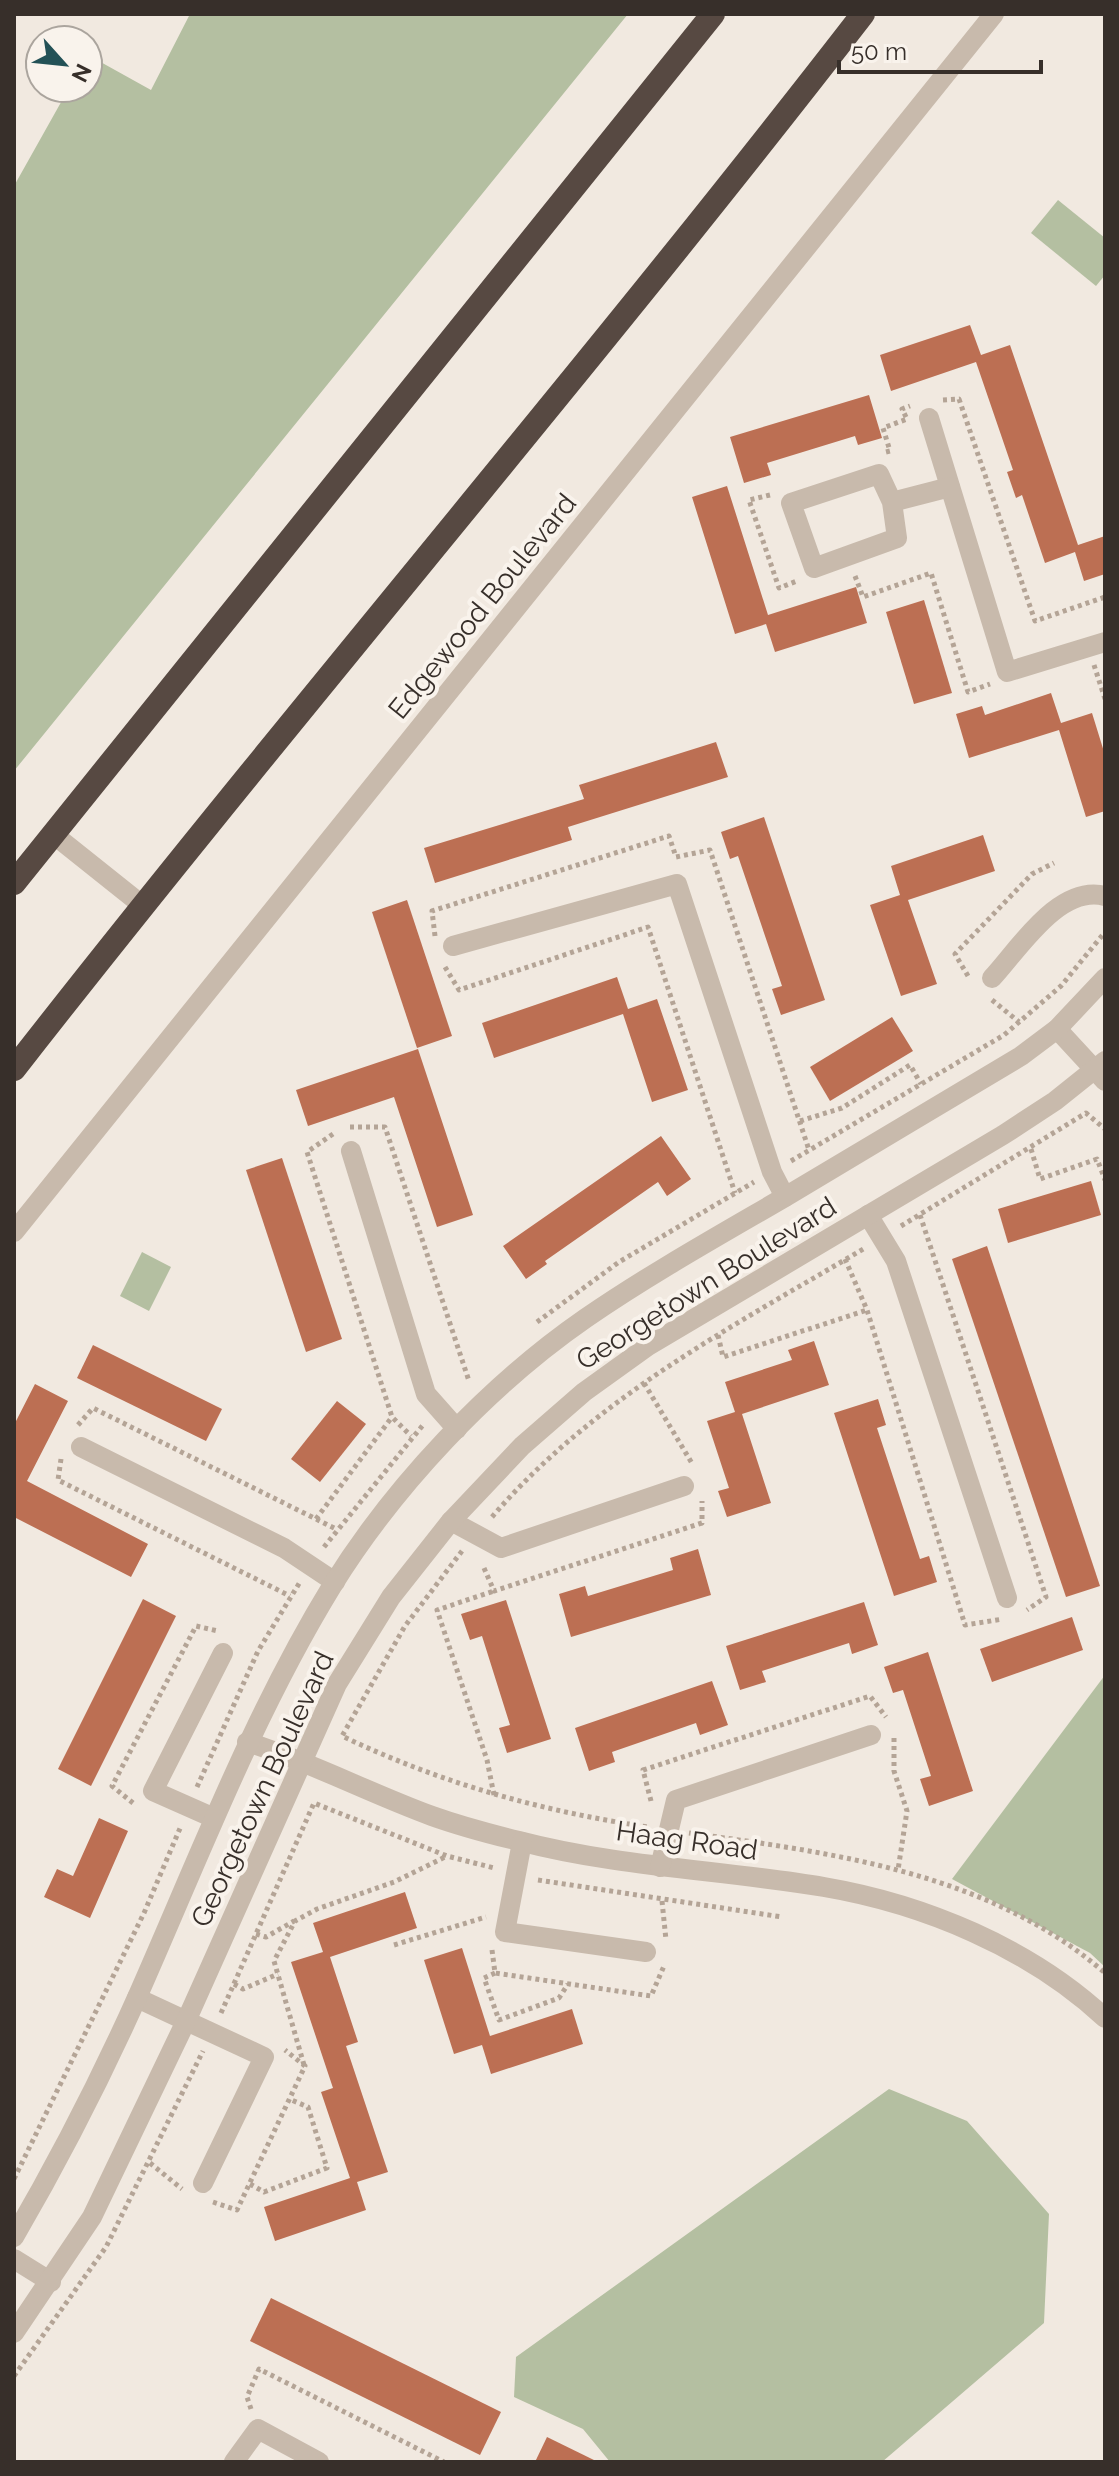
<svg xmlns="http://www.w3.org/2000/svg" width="1119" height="2476" font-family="Raleway,sans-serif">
<rect width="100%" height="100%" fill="#f1e9e0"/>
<g fill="#b4bfa1">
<path d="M190,14H628L14,771V186L69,88H88V55L151,90Z"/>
<path d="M1058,200L1105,238V275L1096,286L1031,233Z"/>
<path d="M142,1252L171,1267L149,1311L120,1296Z"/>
<path d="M1105,1675V1967L1090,1953L952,1879Z"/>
<path d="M889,2089L967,2121L1049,2214L1044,2323L882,2462H610L583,2429L514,2397L516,2357Z"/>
</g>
<g fill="#bc6f53">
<path d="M970,325L981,355L1010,345L1078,545L1105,536V574L1084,581L1075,552L1045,563L1022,495L1016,498L1007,472L1013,470L976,362L891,391L880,355Z"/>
<path d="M869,395L882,438L858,445L855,436L767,463L771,475L744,483L730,437Z"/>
<path d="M727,486L768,615L856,587L867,623L775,652L766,624L735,634L692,497Z"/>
<path d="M924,600L952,693L914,704L886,612Z"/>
<path d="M1051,693L1061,723L1092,713L1105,755V811L1086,817L1059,730L969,758L956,714L982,706L985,715Z"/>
<path d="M716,742L728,777L568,827L572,840L435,883L424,848L584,799L579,785Z"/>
<path d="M764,817L825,1000L781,1015L772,989L782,986L738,856L730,859L721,832Z"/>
<path d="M983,835L995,871L908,900L937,984L901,996L870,905L900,895L891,866Z"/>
<path d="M407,900L452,1036L417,1048L372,912Z"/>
<path d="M617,977L628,1009L657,999L688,1090L652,1102L623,1014L494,1058L482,1023Z"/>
<path d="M892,1017L913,1051L830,1101L810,1067Z"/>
<path d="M418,1049L473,1215L437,1227L394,1097L308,1126L296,1090Z"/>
<path d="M661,1136L691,1179L667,1196L658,1182L545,1261L547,1264L526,1279L503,1246Z"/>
<path d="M282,1158L342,1339L306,1352L246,1170Z"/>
<path d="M1091,1181L1101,1215L1008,1243L998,1209Z"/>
<path d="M987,1246L1100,1586L1066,1597L952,1259Z"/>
<path d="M814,1341L829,1385L742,1414L771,1503L727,1517L718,1491L729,1488L707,1421L735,1412L725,1382L792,1360L788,1350Z"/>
<path d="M93,1345L222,1409L206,1441L77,1378Z"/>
<path d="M35,1384L68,1401L27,1481L148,1544L131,1577L14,1517V1425Z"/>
<path d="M878,1399L886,1425L877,1428L920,1559L929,1556L937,1582L894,1596L834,1413Z"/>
<path d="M337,1401L366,1424L320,1482L291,1459Z"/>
<path d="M698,1549L711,1595L571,1637L559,1594L585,1586L588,1596L673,1570L670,1558Z"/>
<path d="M143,1599L176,1616L91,1786L58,1769Z"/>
<path d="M506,1600L551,1739L507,1753L499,1728L510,1725L482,1636L470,1640L461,1614Z"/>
<path d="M864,1602L878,1645L852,1654L849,1643L762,1671L766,1682L740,1690L726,1646Z"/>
<path d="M1072,1617L1083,1650L992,1682L980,1649Z"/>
<path d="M928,1652L973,1791L929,1806L920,1779L931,1776L903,1690L893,1693L884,1667Z"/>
<path d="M712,1681L728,1725L700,1735L696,1723L612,1752L615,1762L589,1771L575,1728Z"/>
<path d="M99,1818L128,1831L90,1918L44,1897L57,1869L73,1876Z"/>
<path d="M405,1892L417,1928L330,1957L358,2042L346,2046L388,2172L357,2182L366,2210L275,2241L264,2207L350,2178L321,2092L333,2088L291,1962L323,1952L313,1923Z"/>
<path d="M462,1948L490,2036L572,2009L583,2044L491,2074L482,2045L454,2054L424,1960Z"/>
<path d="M271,2298L501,2412L480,2455L250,2341Z"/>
<path d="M547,2437L598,2462H535Z"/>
</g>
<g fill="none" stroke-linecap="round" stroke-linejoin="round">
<g stroke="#b4a496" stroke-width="5" stroke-dasharray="4 4" stroke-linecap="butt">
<path d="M943,400L959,399L1035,621L1105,597"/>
<path d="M886,452L890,451L883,428L907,419L902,409L910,406"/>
<path d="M770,495L749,500L779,588L797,581"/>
<path d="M855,576L863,597L931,573L968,692L990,684"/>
<path d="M1094,665L1105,699"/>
<path d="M435,936L432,911L669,836L676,857L710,850L809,1150"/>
<path d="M445,967L459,990L648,927L735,1193"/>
<path d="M968,976L955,954L1032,874L1054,863"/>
<path d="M992,1000L1019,1022"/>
<path d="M800,1121L842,1108L910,1065L921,1084"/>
<path d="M350,1127H385L469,1381"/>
<path d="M333,1134L307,1152L392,1417L411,1436"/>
<path d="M1031,1149L1040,1179L1097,1159L1105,1180"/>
<path d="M791,1161L1004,1035L1061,986L1105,932"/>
<path d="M920,1215L1046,1597L1027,1610"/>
<path d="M901,1226L1086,1113L1105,1129"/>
<path d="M845,1259L867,1310L965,1625L1003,1619"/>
<path d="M537,1322L619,1262L754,1182"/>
<path d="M718,1335L723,1357L867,1310"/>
<path d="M644,1383L693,1465"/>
<path d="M78,1425L93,1408L336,1529"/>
<path d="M61,1459L58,1480L290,1596"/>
<path d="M492,1517C593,1399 733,1326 865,1248"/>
<path d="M316,1519L392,1417"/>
<path d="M324,1547L423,1425"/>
<path d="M462,1551L405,1626L342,1736C440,1783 541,1811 648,1827"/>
<path d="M484,1568L494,1591L702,1523V1501"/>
<path d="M894,1738V1771L907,1811L898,1870"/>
<path d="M197,1787L258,1651L300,1582"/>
<path d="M494,1795L487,1760L437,1610L494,1591"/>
<path d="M651,1801L643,1770L870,1696L886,1717"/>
<path d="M133,1803L112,1786L196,1626L218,1631"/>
<path d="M689,1833C834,1853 990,1873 1105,1973"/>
<path d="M538,1880L782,1917"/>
<path d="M662,1901L666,1940"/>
<path d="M256,1934L266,1937L294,1921"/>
<path d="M394,1945L486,1917"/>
<path d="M492,1950L495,1973L651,1996L664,1966"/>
<path d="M495,1973L484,1978L499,2020L559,1998L568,1984"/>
<path d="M234,1984L243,1989L278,1974"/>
<path d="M221,2013L314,1803L447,1856L494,1868"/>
<path d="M304,2065L274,1961L295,1921L317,1909L394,1882L447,1856"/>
<path d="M150,2163L182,2189"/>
<path d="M14,2179L144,1913L181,1826"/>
<path d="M250,2184L264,2192L327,2168L308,2107L289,2099"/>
<path d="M213,2202L237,2210L305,2066L285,2050"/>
<path d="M14,2376L106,2247L203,2051"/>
<path d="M251,2409L247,2397L259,2369L444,2462"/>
</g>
<g stroke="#c8baac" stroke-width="20">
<path d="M929,418L1007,672L1105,642"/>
<path d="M892,502L897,538L814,568L791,503L879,474L892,502L950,487"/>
<path d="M53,834L142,905"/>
<path d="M453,946L677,884L772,1172L785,1197"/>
<path d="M992,978C1019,949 1059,884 1105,896"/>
<path d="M1057,1029L1105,1081"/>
<path d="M351,1151L426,1394L457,1429"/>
<path d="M868,1215L896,1261L1007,1598"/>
<path d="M14,1232L994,14"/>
<path d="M81,1447L284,1548L335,1582"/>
<path d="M451,1521L501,1548L684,1486"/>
<path d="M247,1742C311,1762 369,1793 432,1816C460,1826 490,1834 519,1841C618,1867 723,1870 824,1887C924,1904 1030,1948 1105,2018"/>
<path d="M214,1818L153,1791L223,1653"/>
<path d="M522,1842L505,1932L646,1952"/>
<path d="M660,1867L676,1800L871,1735"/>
<path d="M137,1998L264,2057L203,2183"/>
<path d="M14,2237C60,2158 102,2076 139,1993C200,1855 253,1715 332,1586C394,1486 489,1385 586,1318C650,1274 718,1236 785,1197C864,1150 942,1103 1021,1056L1057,1029L1105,978"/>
<path d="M14,2259L51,2282"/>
<path d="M14,2333L92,2217L187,2019L337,1684L391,1597L451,1521L522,1446L584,1392L648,1346L1003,1135L1055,1101L1105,1061"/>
<path d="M234,2462L258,2429L319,2462"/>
</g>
<g stroke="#574942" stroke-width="24">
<path d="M14,883L713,14"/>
<path d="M14,1069C292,713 587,371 863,14"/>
</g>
</g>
<g text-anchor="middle" stroke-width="8" stroke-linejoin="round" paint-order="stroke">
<g font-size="28" fill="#372f2a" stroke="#f9f3ec">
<text transform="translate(482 606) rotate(-51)" y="10">Edgewood Boulevard</text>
<text transform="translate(706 1283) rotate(-32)" y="10">Georgetown Boulevard</text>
<text transform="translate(262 1789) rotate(-65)" y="10">Georgetown Boulevard</text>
<text transform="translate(687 1840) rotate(8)" y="10">Haag Road</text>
</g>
</g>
<rect width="1119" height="2476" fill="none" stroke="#372f2a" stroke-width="32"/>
<g transform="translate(64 64) rotate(117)"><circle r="38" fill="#f9f3ec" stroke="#aba59e" stroke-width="2"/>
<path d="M0-6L14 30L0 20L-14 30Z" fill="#235156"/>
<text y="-12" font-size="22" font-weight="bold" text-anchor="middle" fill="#372f2a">N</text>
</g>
<path d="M839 60v12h202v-12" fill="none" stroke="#372f2a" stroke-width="4"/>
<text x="851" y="60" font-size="24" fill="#372f2a" stroke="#f9f3ec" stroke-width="6" paint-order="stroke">50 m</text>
</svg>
